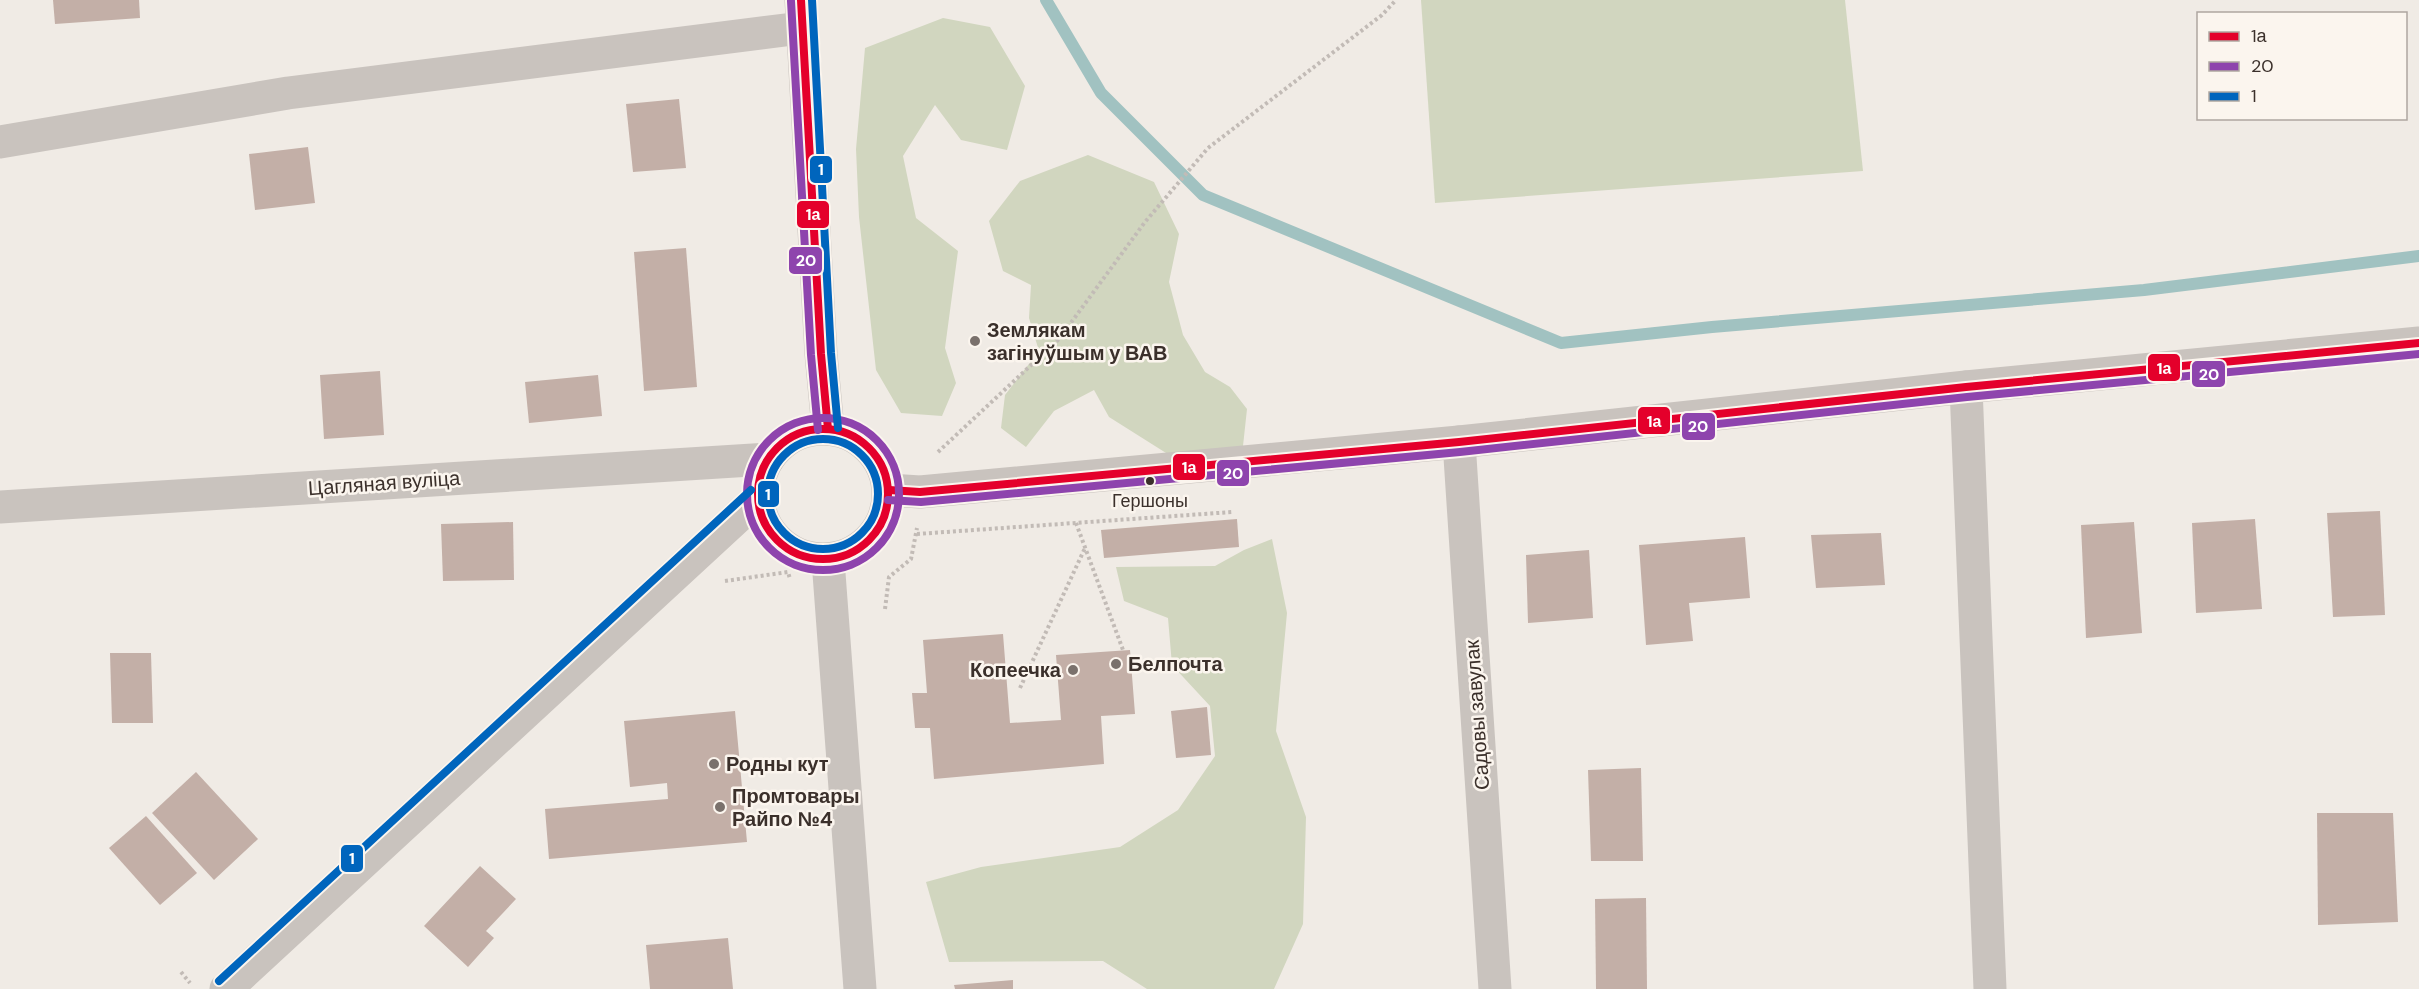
<svg xmlns="http://www.w3.org/2000/svg" width="2419" height="989" font-family="'DM Sans',sans-serif">
<rect width="100%" height="100%" fill="#f0ebe5"/>
<g fill="#d1d6bf">
<path d="M1421,0H1845L1863,171L1435,203Z"/>
<path d="M943,18L990,27L1025,86L1007,150L961,140L935,105L903,156L916,218L958,251L945,348L956,383L942,416L901,413L876,370L859,217L856,149L865,48Z"/>
<path d="M1088,155L1154,182L1179,234L1169,282L1183,335L1205,372L1230,387L1247,409L1243,446L1174,458L1109,417L1094,390L1054,411L1026,447L1001,428L1005,395L1039,351L1029,318L1031,285L1003,271L989,221L1020,181Z"/>
<path d="M1272,539L1287,613L1276,731L1306,817L1303,924L1274,989H1147L1103,961L949,962L926,882L981,867L1120,847L1178,810L1215,756L1210,706L1172,665L1168,618L1124,601L1116,567L1215,566L1244,550Z"/>
</g>
<g fill="none" stroke-linecap="round" stroke-linejoin="round">
<path stroke="#a1c2c1" stroke-width="12" d="M1046,0L1101,93L1203,195L1561,343L1712,327L2144,290L2419,256"/>
</g>
<g fill="#c3afa7">
<path d="M53,0H139L140,18L55,24Z"/>
<path d="M679,99L686,168L633,172L626,104Z"/>
<path d="M308,147L315,203L255,210L249,154Z"/>
<path d="M686,248L697,387L644,391L634,252Z"/>
<path d="M380,371L384,435L324,439L320,375Z"/>
<path d="M598,375L602,416L529,423L525,382Z"/>
<path d="M2380,511L2385,615L2333,617L2327,513Z"/>
<path d="M1237,519L1239,547L1104,558L1101,530Z"/>
<path d="M2255,519L2262,609L2196,613L2192,523Z"/>
<path d="M513,522L514,580L443,581L441,524Z"/>
<path d="M2134,522L2142,633L2086,638L2081,525Z"/>
<path d="M1881,533L1885,585L1816,588L1811,535Z"/>
<path d="M1745,537L1750,598L1689,603L1693,641L1646,645L1639,545Z"/>
<path d="M1589,550L1593,618L1528,623L1526,555Z"/>
<path d="M1003,634L1010,723L1061,720L1056,655L1130,650L1135,714L1101,716L1104,764L934,779L930,728H915L912,693H927L923,640Z"/>
<path d="M110,653H151L153,723H112Z"/>
<path d="M1207,707L1211,755L1176,758L1171,711Z"/>
<path d="M735,711L747,842L549,859L545,809L668,799L667,783L630,787L624,721Z"/>
<path d="M1641,768L1643,861H1591L1588,770Z"/>
<path d="M196,772L258,839L214,880L152,813Z"/>
<path d="M2317,813H2393L2398,922L2318,925Z"/>
<path d="M146,816L197,873L160,905L109,848Z"/>
<path d="M480,866L516,899L486,931L494,938L468,967L424,926Z"/>
<path d="M1646,898L1647,989H1596L1595,899Z"/>
<path d="M728,938L733,989H650L646,945Z"/>
<path d="M1013,980V989H955L954,985Z"/>
</g>
<g fill="none" stroke-linecap="round" stroke-linejoin="round">
<g stroke="#c2bbb6" stroke-width="4" stroke-dasharray="3 3" stroke-linecap="butt">
<path d="M938,452L1059,339L1145,222L1208,148L1382,15L1396,0"/>
<path d="M1076,523L1123,650"/>
<path d="M917,534L1232,512"/>
<path d="M725,581L788,572L790,579"/>
<path d="M885,609L889,577L911,559L917,528"/>
<path d="M1020,688L1085,548"/>
<path d="M181,972L190,983"/>
</g>
<g stroke="#c9c3be" stroke-width="33">
<path d="M801,0L821,354L828,429"/>
<path d="M0,142L288,93L801,28"/>
<path d="M1966,387L1990,989"/>
<circle cx="823" cy="494" r="65"/>
<path d="M1459,442L1495,989"/>
<path d="M889,490L920,492L1459,442L1966,387L2419,343"/>
<path d="M0,507L768,459"/>
<path d="M828,560L860,989"/>
<path d="M226,989L758,498"/>
</g>
<g stroke="#fbf5ee" stroke-width="12">
<g id="bus-1">
<path d="M801,0L821,354L828,429"/>
<circle cx="823" cy="494" r="65"/>
<path d="M889,490L920,492L1459,442L1966,387L2419,343"/>
</g>
</g>
<g stroke="#fbf5ee" stroke-width="12">
<g id="bus-2">
<path d="M791,1L811,355L818,430"/>
<circle cx="823" cy="494" r="76"/>
<path d="M888,500L921,502L1460,452L1967,397L2419,354"/>
</g>
</g>
<g stroke="#fbf5ee" stroke-width="12">
<g id="bus-3">
<path d="M812,0L831,353L838,428"/>
<circle cx="823" cy="494" r="55"/>
<path d="M219,981L751,490"/>
</g>
</g>
<use href="#bus-1" stroke="#e4002b" stroke-width="8"/>
<use href="#bus-2" stroke="#8e44ad" stroke-width="8"/>
<use href="#bus-3" stroke="#0065bd" stroke-width="8"/>
</g>
<g fill="#7a716c" stroke="#fbf5ee" stroke-width="2">
<circle cx="975" cy="341" r="6"/>
<circle cx="1116" cy="664" r="6"/>
<circle cx="1073" cy="670" r="6"/>
<circle cx="714" cy="764" r="6"/>
<circle cx="720" cy="807" r="6"/>
</g>
<circle fill="#3b302b" stroke="#fbf5ee" stroke-width="2" cx="1150" cy="481" r="5"/>
<g text-anchor="middle" stroke-width="5" stroke-linejoin="round" paint-order="stroke">
<g font-size="18" fill="#3b302b" stroke="#fbf5ee">
<text x="1150" y="507">Гершоны</text>
</g>
<g font-size="20" font-weight="bold" fill="#3b302b" stroke="#fbf5ee" text-anchor="start">
<text x="987" y="337">Землякам<tspan x="987" dy="23">загінуўшым у ВАВ</tspan></text>
<text x="1128" y="671">Белпочта</text>
<text x="1061" y="677" text-anchor="end">Копеечка</text>
<text x="726" y="771">Родны кут</text>
<text x="732" y="803">Промтовары<tspan x="732" dy="23">Райпо №4</tspan></text>
</g>
<g font-size="20" fill="#3b302b" stroke="#fbf5ee">
<text transform="translate(384 483) rotate(-4)" y="7">Цагляная вуліца</text>
<text transform="translate(1477 715) rotate(-94)" y="7">Садовы завулак</text>
</g>
</g>
<g stroke="#fbf5ee" stroke-width="2">
<rect x="809" y="155" width="24" height="29" rx="6" fill="#0065bd"/>
<rect x="796" y="200" width="34" height="29" rx="6" fill="#e4002b"/>
<rect x="788" y="246" width="35" height="29" rx="6" fill="#8e44ad"/>
<rect x="2147" y="353" width="34" height="29" rx="6" fill="#e4002b"/>
<rect x="2191" y="360" width="35" height="28" rx="6" fill="#8e44ad"/>
<rect x="1637" y="406" width="34" height="29" rx="6" fill="#e4002b"/>
<rect x="1681" y="412" width="35" height="29" rx="6" fill="#8e44ad"/>
<rect x="1172" y="453" width="34" height="28" rx="6" fill="#e4002b"/>
<rect x="1216" y="459" width="34" height="28" rx="6" fill="#8e44ad"/>
<rect x="757" y="480" width="23" height="28" rx="6" fill="#0065bd"/>
<rect x="340" y="844" width="24" height="29" rx="6" fill="#0065bd"/>
</g>
<g font-size="16" text-anchor="middle" font-weight="bold" fill="#fff">
<text x="821" y="175">1</text>
<text x="813" y="220">1а</text>
<text x="806" y="266">20</text>
<text x="2164" y="374">1а</text>
<text x="2209" y="380">20</text>
<text x="1654" y="427">1а</text>
<text x="1698" y="432">20</text>
<text x="1189" y="473">1а</text>
<text x="1233" y="479">20</text>
<text x="768" y="500">1</text>
<text x="352" y="864">1</text>
</g>
<rect x="2197" y="12" width="210" height="108" fill="#fbf5ee" stroke="#aea6a0" stroke-width="1.5"/>
<rect x="2209" y="32" width="30" height="9" fill="#e4002b" stroke="#aea6a0" stroke-width="1.5"/>
<text x="2251" y="42" font-size="18" fill="#3b302b">1а</text>
<rect x="2209" y="62" width="30" height="9" fill="#8e44ad" stroke="#aea6a0" stroke-width="1.5"/>
<text x="2251" y="72" font-size="18" fill="#3b302b">20</text>
<rect x="2209" y="92" width="30" height="9" fill="#0065bd" stroke="#aea6a0" stroke-width="1.5"/>
<text x="2251" y="102" font-size="18" fill="#3b302b">1</text>
</svg>
